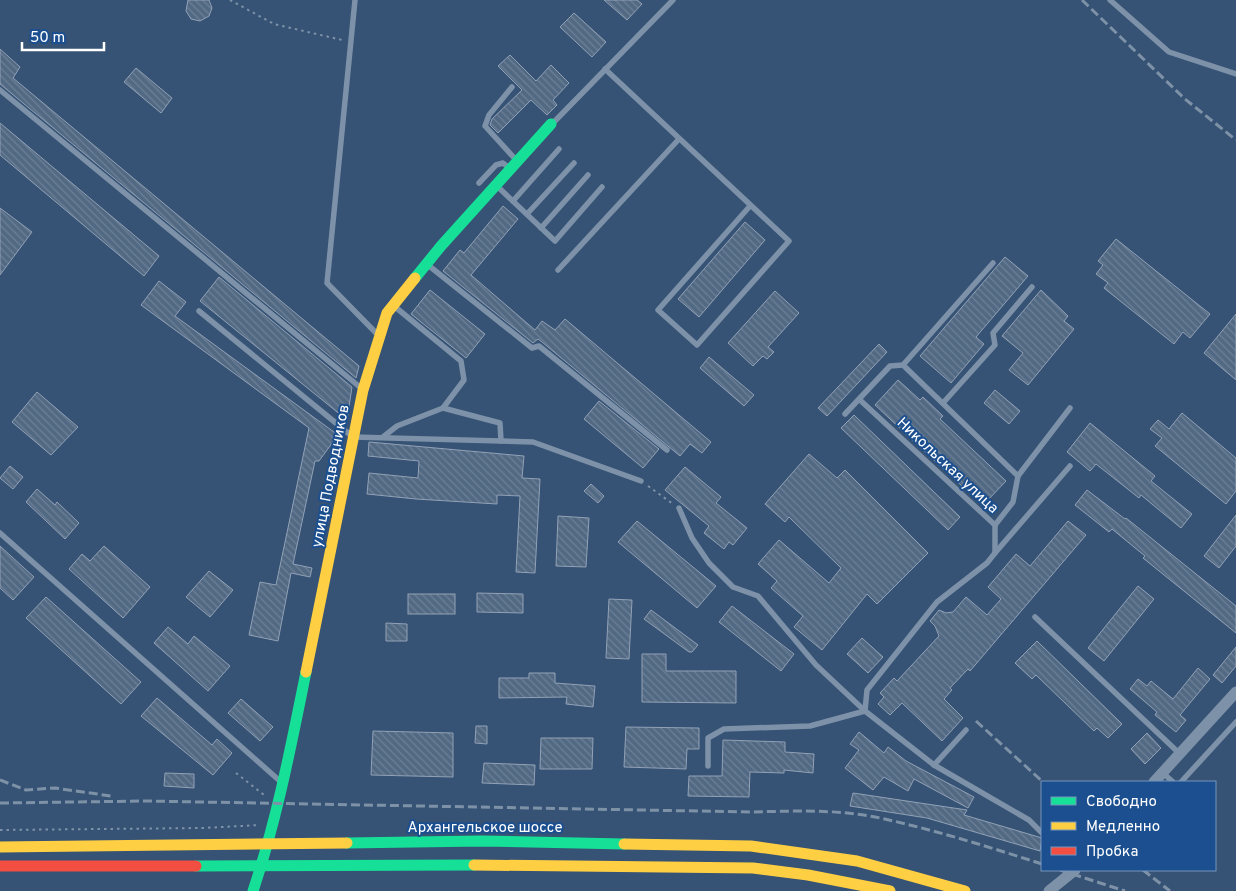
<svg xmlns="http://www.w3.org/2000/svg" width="1236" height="891" font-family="Overpass,sans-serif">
<defs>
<pattern id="building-back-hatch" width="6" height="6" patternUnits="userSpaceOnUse" patternTransform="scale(1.25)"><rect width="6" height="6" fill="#526984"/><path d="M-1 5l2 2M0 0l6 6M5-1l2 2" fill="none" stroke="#6c8096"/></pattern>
</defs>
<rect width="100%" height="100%" fill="#365274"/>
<g fill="url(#building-back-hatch)" stroke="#92a2b6">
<path d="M188,0H209L212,8L209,16L200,21L191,19L186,11Z"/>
<path d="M604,0H637L642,4L627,20Z"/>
<path d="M574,13L606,42L592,57L560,27Z"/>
<path d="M0,49L20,67L13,78L359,366L356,378L0,84Z"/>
<path d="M510,55L536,81L551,65L569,83L553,100L557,105L547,115L531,100L498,133L490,125L492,119L522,90L498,66Z"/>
<path d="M136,68L172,98L161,113L124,82Z"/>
<path d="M0,123L159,256L144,276L0,155Z"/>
<path d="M503,206L518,219L471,275L535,330L542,321L555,330L565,319L711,442L702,453L690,444L680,456L542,342L538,339L533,343L443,271L460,250L464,253Z"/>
<path d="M0,208L32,232L0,275Z"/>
<path d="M745,222L765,240L699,317L678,299Z"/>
<path d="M1116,239L1210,314L1190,338L1183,332L1174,344L1104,288L1108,283L1096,274L1103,265L1098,261Z"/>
<path d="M1005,257L1028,276L976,337L984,344L951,383L920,356Z"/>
<path d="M219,277L352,387L347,420L200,301Z"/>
<path d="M159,281L186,302L175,316L338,435L319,461H315L293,564L312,568L310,577L291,573L278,641L249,635L260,582L276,585L309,428L141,305Z"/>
<path d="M430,290L485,334L466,358L411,314Z"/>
<path d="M1041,290L1068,316L1064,321L1074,329L1028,385L1009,370L1023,353L1002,336Z"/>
<path d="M775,291L799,313L768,347L774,352L767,359L763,356L753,366L728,343Z"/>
<path d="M1236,314V380L1204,353Z"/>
<path d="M879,344L887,352L827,416L818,408Z"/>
<path d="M709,357L754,395L744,406L700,368Z"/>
<path d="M898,380L920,400L923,397L943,416L940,419L1006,481L986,502L967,483L963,487L875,405Z"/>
<path d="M995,390L1020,411L1009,424L984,403Z"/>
<path d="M37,392L78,427L51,455L12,422Z"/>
<path d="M599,401L659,449L643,468L584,419Z"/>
<path d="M1182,413L1236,458V491L1226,504L1155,446L1162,438L1150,429L1158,420L1169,429Z"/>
<path d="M854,415L960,517L948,530L841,428Z"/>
<path d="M1090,423L1155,476L1151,481L1192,514L1181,528L1141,495L1139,498L1096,464L1090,471L1067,452Z"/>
<path d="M369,442L524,456L522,478L540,479L535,573L516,572L520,496L497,495V504L416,499L367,494L369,473L418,478L419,461L368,456Z"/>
<path d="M809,454L837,478L845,470L928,553L877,604L867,594L822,650L794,627L803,616L771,588L777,581L758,564L779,540L829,583L841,568L789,517L785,522L765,504Z"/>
<path d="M10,466L23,477L13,489L0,478Z"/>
<path d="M685,467L721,497L716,503L747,528L733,545L729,542L724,549L704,533L709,526L665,490Z"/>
<path d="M591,484L604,496L598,503L584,491Z"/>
<path d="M37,489L55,505L57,502L79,523L65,539L26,502Z"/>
<path d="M1087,490L1125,519L1126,518L1236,606V633L1143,558L1145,556L1112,529L1109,532L1075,505Z"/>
<path d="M1236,515V546L1219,568L1204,556Z"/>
<path d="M558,516L589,518L586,567L556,566Z"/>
<path d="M637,521L716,586L697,608L618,542Z"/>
<path d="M1068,521L1086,535L970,671L968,669L950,688L952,690L944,699L963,718L942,741L902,703L890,715L878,704L884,697L880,693L894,678L897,681L939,636L935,626L930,621L939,610L946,613L953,612L966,597L987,615L1001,599L988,587L1016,554L1030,566Z"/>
<path d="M0,546L34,577L13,600L0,588Z"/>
<path d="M104,546L150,587L123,618L69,569L82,554L90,561Z"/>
<path d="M209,571L233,590L210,617L186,597Z"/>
<path d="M1138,586L1154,599L1104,661L1088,648Z"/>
<path d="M477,593L523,594V613L477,612Z"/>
<rect x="408" y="594" width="47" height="20"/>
<path d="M46,597L141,682L121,704L26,618Z"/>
<path d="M609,599L632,600L629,659L606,658Z"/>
<path d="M732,606L794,654L781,671L719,622Z"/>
<path d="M651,610L698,645L692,652H689L644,619Z"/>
<path d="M386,623L407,624V641H386Z"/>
<path d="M168,627L188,644L194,636L230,666L208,691L154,643Z"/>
<path d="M862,638L883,657L868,673L847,654Z"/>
<path d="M1037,641L1122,724L1108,738L1097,728L1094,731L1036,675L1032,679L1015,663Z"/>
<path d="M1236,647V666L1222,683L1213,675Z"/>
<path d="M642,654H666V671H736V703L642,702Z"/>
<path d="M1198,668L1210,679L1180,715L1186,720L1176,732L1155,715L1157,712L1130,689L1138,679L1147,686L1151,681L1173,699Z"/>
<path d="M529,673H555V683L595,686L593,707L566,704L567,697L499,698V678H529Z"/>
<path d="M157,698L212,745L217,739L232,753L213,775L141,716Z"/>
<path d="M241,699L273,727L260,741L228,713Z"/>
<path d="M476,726H487V744L475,743Z"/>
<path d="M626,727L699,728V749H687L686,769L624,767Z"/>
<path d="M373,731L453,733V777L371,775Z"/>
<path d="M859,732L884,753L888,747L906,761L974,797L968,808L914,779L908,791L884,777L873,790L845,768L859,750L850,744Z"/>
<path d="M1147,733L1161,748L1145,764L1131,749Z"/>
<path d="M541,738H593L592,769H540Z"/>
<path d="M723,740L785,742V752L814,754L813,773L784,770V773L750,772L749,797L688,796L689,776H722Z"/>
<path d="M484,763L535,765L534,785L482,783Z"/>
<path d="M165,773L194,774V788L164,786Z"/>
<path d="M853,793L967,810L964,815L1042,838L1040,851L927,818L850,806Z"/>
</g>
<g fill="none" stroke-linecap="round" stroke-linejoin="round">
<g stroke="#7d92a8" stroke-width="2" stroke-dasharray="2.5 4" stroke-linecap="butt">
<path d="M230,0L274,24L342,40"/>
<path d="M648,486L673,504"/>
<path d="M236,773L264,795"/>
<path d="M0,830L203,828L260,825"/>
</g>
<g stroke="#7d92a8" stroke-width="5.5">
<path d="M355,0L327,283L378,335"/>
<path d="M1110,0L1169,52L1236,74"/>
<path d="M605,69L789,241L697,345L658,310L750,206"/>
<path d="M512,87L489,115L485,126L517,161"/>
<path d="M0,90L361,388"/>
<path d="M553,123L673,0"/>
<path d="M479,183L496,165L503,163L509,168"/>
<path d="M498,187L555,241L602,187"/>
<path d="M513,201L559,149"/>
<path d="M527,214L574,163"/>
<path d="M541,228L588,175"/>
<path d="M428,265L532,348L539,346L667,450"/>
<path d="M558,270L679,139"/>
<path d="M394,306L461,361L464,380L443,408"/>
<path d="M199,311L353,437L533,442L641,481"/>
<path d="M903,365L1018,476L1013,502L995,525"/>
<path d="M860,400L995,525V553L987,563L937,602L867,690L865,711"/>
<path d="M943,403L995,345L993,333L1032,287"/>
<path d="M845,414L890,366L903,365L993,263"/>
<path d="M383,437L397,426L443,408L500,423L501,441"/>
<path d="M1018,476L1070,408"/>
<path d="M679,508L692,538L709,563L733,587L758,596L816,665L865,711L934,765L1029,820L1042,833"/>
<path d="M0,533L281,782"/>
<path d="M995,553L1070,466"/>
<path d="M1035,617L1180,754"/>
<path d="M934,765L966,730"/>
<path d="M708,766V738L724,729L810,726L865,711"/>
<path d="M1163,773L1173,782"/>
<path d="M1181,782L1236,722"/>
</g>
<g stroke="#7d92a8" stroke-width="11">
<path d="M1154,782L1236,692"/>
<path d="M1049,891L1075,870"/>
</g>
<g stroke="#16e098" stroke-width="11">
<path d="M415,278L441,246L551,124"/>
<path d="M347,843L482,841L624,844"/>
<path d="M196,866L474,865"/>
<path d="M253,891C277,819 291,746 306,672"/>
</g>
<g stroke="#ffcf43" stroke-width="11">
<path d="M306,672L363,390L387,313L415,278"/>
<path d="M624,844L751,846L857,861L965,891"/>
<path d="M0,847L347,843"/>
<path d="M474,865L753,868L808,875L890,891"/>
</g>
<path stroke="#f24e42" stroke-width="11" d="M0,866H196"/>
<g stroke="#7e92a7" stroke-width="3" stroke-dasharray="9 4" stroke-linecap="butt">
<path d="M1082,0L1185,99L1236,140"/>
<path d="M976,721L1043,782"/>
<path d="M0,780L26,790L55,788L111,796"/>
<path d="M0,803L146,801L751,812C794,811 838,809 880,818C935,830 989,847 1042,864"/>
<path d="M1060,870L1125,891"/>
<path d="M1143,870L1170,891"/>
</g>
</g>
<g text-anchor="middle" stroke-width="4" stroke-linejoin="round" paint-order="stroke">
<g font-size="15" fill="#fff" stroke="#1b4f8f">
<text transform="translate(948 465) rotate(43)" y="5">Никольская улица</text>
<text transform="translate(330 476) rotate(-79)" y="5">улица Подводников</text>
<text x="485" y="832">Архангельское шоссе</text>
</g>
</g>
<rect x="1041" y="781" width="175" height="90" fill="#1b4f8f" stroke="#7695bc"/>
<rect x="1051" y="797" width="25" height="8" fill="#16e098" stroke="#7695bc"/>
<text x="1086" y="806" font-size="15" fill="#ffffff">Свободно</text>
<rect x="1051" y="822" width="25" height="8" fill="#ffcf43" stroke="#7695bc"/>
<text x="1086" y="831" font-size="15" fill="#ffffff">Медленно</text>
<rect x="1051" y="847" width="25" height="8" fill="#f24e42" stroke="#7695bc"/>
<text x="1086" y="856" font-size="15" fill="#ffffff">Пробка</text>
<path d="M22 42v8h82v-8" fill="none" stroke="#ffffff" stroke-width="2.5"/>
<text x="30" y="42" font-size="15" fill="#ffffff" stroke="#1b4f8f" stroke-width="4" paint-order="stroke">50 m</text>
</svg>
